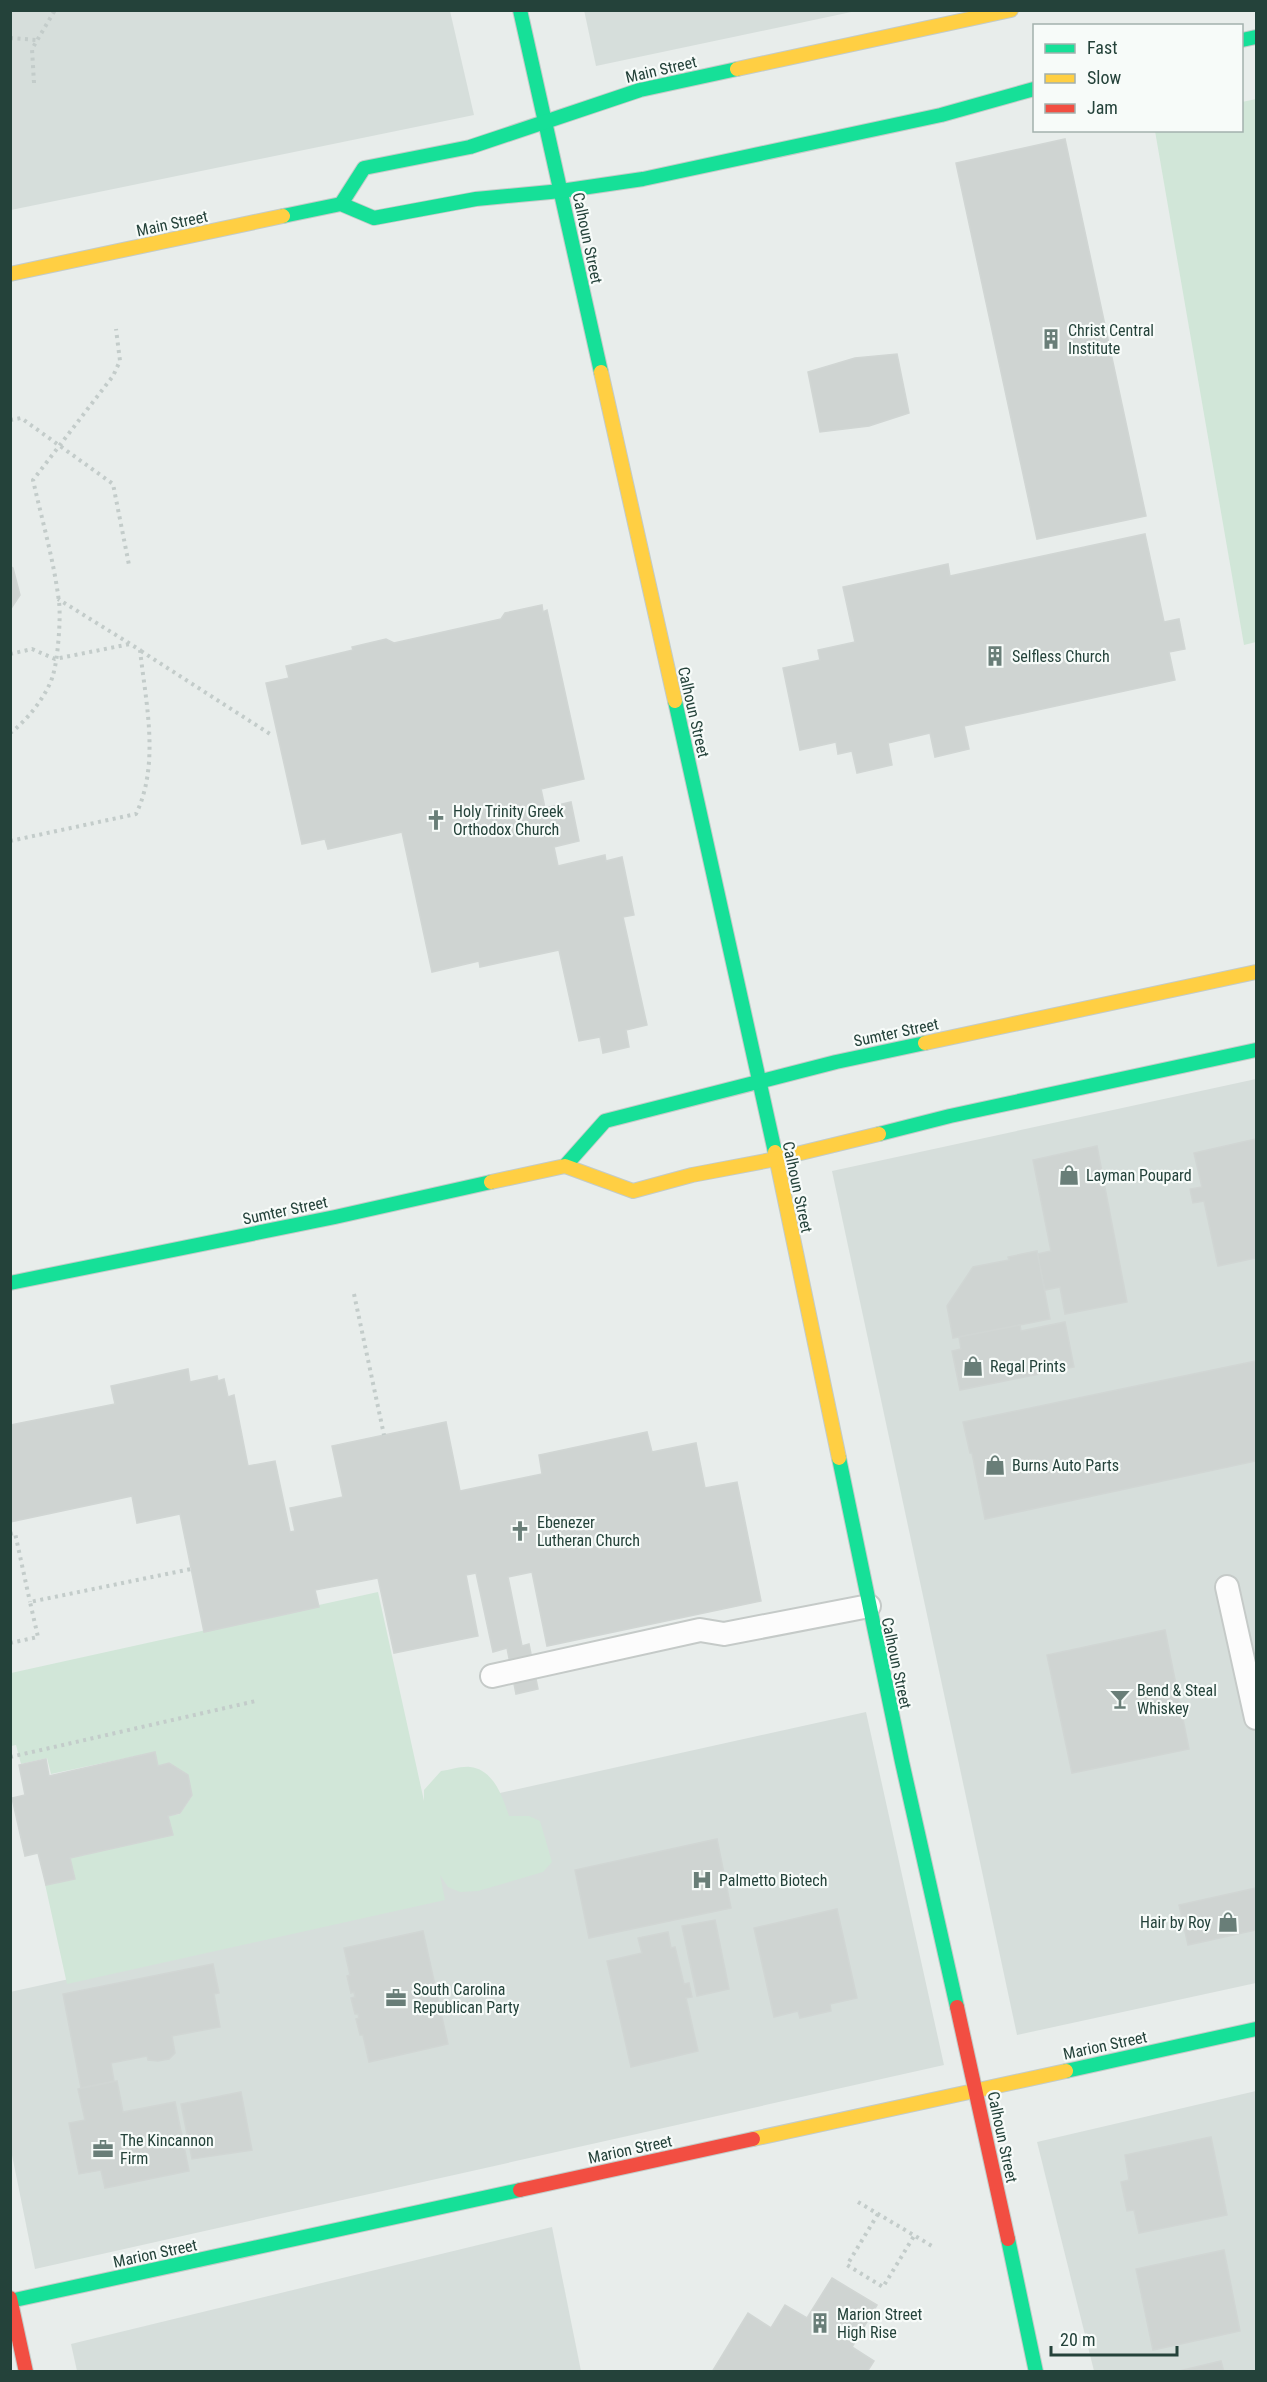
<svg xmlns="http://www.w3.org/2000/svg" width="1267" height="2382" font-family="'Roboto Condensed',sans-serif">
<rect width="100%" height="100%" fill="#e8edeb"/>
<g fill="#d6dedb">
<path d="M11,10L450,11L474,115L11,210Z"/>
<path d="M584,10H856V11L596,66Z"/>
<path d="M1256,1079V1983L1017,2035L832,1171Z"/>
<path d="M866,1712L944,2065L35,2269L11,2150L10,1992L429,1900L410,1813Z"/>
<path d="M1256,2091V2371H1094L1037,2142Z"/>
<path d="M552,2227L581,2371H77L71,2344Z"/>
</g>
<g fill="#d1e6d8">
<path d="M1256,99V642L1244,645L1155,131L1242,130V102Z"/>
<path d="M378,1592L424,1801V1790L441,1771C450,1770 461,1766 470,1767C493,1769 503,1797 509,1816H529L540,1821L552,1862L543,1872L478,1891L460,1892L448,1887L440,1875L445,1900L67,1984L45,1884L72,1878L68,1858L172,1835L168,1816L180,1814L192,1796L188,1776L169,1763L158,1766L155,1752L51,1774L47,1758L21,1764L16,1745L11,1746V1673Z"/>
</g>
<g fill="#cfd4d2" stroke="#d1d6d4" stroke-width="1.5">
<path d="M1065,139L1146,516L1037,539L956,163Z"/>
<path d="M897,354L909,413L869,426L820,432L808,372L855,358Z"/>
<path d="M1145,534L1164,622L1179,619L1185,649L1169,652L1175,680L964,726L969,749L935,757L930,733L888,743L892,765L857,773L852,751L838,754L836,742L800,750L783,668L820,660L818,650L855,642L843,587L948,564L950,576Z"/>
<path d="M10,566L13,568L20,595L10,610Z"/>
<path d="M542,605L543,612L547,610L584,779L541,789L545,808L571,802L579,841L554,847L558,866L605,855L606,861L622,857L634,915L623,917L647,1025L626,1030L629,1047L603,1053L600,1037L579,1041L559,950L480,967L479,961L432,972L402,832L328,849L325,839L302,844L266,683L289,678L286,666L353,650L352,647L386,639L394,643L501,619L505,613Z"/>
<path d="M1256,1139V1258L1218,1266L1204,1201L1193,1203L1190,1189L1202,1187L1194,1153Z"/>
<path d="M1097,1146L1127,1302L1065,1314L1060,1287L1045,1290L1037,1254L1051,1251L1033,1160Z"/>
<path d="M1037,1251L1050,1319L953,1338L947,1306L973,1267L1009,1260L1008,1257Z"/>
<path d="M1065,1322L1074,1367L960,1390L952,1351L961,1349L959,1337L1020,1325L1021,1331Z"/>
<path d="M1256,1361V1461L985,1519L972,1453H970L963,1422Z"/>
<path d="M188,1369L190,1382L217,1376L218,1381L224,1379L228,1397L234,1395L248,1466L275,1461L290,1532L295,1531L290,1508L343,1497L332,1446L446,1422L460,1491L542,1474L539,1455L647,1432L652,1452L696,1443L705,1488L737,1482L761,1601L547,1646L532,1572L508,1577L522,1646L529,1644L538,1689L516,1694L507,1648L493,1652L476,1573L466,1575L478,1636L394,1653L378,1578L315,1590L319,1607L204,1632L180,1514L137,1523L132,1496L10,1522V1425L115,1404L111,1386Z"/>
<path d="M1165,1630L1189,1749L1072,1773L1047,1655Z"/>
<path d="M155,1752L158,1766L169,1763L188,1775L192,1795L180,1813L168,1816L173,1835L70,1858L75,1879L46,1885L38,1853L25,1856L12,1798L25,1795L19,1765L46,1759L49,1776Z"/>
<path d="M717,1839L731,1908L589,1938L575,1870Z"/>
<path d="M1256,1888V1930L1188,1945L1179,1905Z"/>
<path d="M837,1909L857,1998L830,2004L831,2011L800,2018L798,2011L774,2017L754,1928Z"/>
<path d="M715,1920L729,1989L697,1996L682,1926Z"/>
<path d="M423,1931L448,2044L369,2062L363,2035H360L356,2019L359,2018L358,2014H355L351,1998L355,1997L354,1992L351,1993L347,1976L350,1975L344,1948Z"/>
<path d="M668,1932L671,1948L675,1947L684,1984L689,1983L692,1997L686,1998L698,2051L631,2067L607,1961L642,1953L638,1938Z"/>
<path d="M213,1964L219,1993L214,1994L220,2027L172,2036L175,2053L169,2059L158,2061L148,2060L147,2056L111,2063L114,2081L81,2088L63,1994Z"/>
<path d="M117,2081L123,2112L175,2102L189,2171L105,2188L101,2170L79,2174L69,2123L85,2120L78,2089Z"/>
<path d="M241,2092L252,2150L192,2159L181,2104Z"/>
<path d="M1211,2137L1227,2215L1139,2233L1134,2210L1127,2211L1121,2182L1129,2180L1125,2155Z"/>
<path d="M1224,2250L1240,2331L1153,2350L1136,2269Z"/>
<path d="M832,2278L877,2305L852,2347L874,2361L867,2372H712L748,2313L771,2328L785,2305L807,2318Z"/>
<path d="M1221,2361L1224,2372H1175Z"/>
</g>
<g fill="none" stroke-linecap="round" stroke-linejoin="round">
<g stroke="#c5cac8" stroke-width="26">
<g id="lane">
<path d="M1227,1587L1256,1718"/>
<path d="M492,1676L700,1630L724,1634L869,1606"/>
</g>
</g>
<g stroke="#c3cbc8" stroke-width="16">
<g id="fast">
<path d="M520,10L601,372"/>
<path d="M1242,40L1256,37"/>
<path d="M341,204L364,168L470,147L640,90L737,69"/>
<path d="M283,216L341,204L374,218L476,199L561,191L643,179L941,115L1034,89"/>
<path d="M675,701L775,1152"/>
<path d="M879,1134L950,1116L1256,1050"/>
<path d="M565,1166L605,1121L836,1062L925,1043"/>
<path d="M10,1283L335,1217L491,1182"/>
<path d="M839,1458L902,1762L957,2007"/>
<path d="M1066,2071L1256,2029"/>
<path d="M1008,2239L1036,2372"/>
<path d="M10,2301L520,2190"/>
</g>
</g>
<g stroke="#c3cbc8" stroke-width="16">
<g id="slow">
<path d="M737,69L1011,10"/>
<path d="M10,274L283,216"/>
<path d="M601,372L675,701"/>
<path d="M925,1043L1256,972"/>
<path d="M775,1152L839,1458"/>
<path d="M491,1182L565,1166L633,1191L692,1175L776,1159L879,1134"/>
<path d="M753,2139L1066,2071"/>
</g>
</g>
<g stroke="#c3cbc8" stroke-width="16">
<g id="jam">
<path d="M957,2007L1008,2239"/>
<path d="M520,2190L753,2139"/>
<path d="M10,2298L26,2372"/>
</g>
</g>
<g stroke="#c3ccca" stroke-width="4" stroke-dasharray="3 4.5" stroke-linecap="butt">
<path d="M10,38L37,40"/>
<path d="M34,83L32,49L55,10"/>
<path d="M10,420L21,418L113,484L129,565"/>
<path d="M141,651L270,734"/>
<path d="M10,654L32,649L55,659L130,644"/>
<path d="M10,733C26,722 48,694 53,675C58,659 61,617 59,602C54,561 42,520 33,480L113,376L120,361L116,329"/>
<path d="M10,841L136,814C160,764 146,704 140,650L58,599"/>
<path d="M354,1294L384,1435"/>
<path d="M10,1534L15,1533L30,1602"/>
<path d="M10,1643L38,1637L30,1602L191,1569"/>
<path d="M10,1757L256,1701"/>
<path d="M858,2202L932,2246"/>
<path d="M878,2214L847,2265L883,2287L914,2236"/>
</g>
<use href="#lane" stroke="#fcfcfc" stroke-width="22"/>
<use href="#fast" stroke="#16e098" stroke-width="14"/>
<use href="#slow" stroke="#ffcf43" stroke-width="14"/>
<use href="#jam" stroke="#f24e42" stroke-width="14"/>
</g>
<defs>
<g id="building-bare" transform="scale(1.62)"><path d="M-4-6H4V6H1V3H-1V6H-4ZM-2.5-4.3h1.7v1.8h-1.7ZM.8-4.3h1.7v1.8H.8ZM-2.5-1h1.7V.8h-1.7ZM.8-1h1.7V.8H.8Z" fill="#697e78" stroke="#f7fbf9" stroke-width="2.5" paint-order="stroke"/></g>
<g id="church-bare" transform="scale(1.62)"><path d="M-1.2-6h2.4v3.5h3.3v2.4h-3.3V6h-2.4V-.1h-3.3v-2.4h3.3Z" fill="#697e78" stroke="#f7fbf9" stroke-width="2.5" paint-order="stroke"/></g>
<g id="shop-bare" transform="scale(1.62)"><path d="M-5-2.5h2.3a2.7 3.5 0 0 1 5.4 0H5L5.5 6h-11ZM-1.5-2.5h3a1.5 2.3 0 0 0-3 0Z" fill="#697e78" stroke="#f7fbf9" stroke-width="2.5" paint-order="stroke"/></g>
<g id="bar-bare" transform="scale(1.62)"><path d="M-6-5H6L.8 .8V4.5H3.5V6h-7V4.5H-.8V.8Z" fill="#697e78" stroke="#f7fbf9" stroke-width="2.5" paint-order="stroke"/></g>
<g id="hospital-bare" transform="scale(1.62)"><path d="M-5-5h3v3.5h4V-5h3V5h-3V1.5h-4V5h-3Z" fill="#697e78" stroke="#f7fbf9" stroke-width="2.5" paint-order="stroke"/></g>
<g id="office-bare" transform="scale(1.62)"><path d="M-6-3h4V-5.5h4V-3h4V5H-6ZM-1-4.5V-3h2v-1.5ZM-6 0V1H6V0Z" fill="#697e78" stroke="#f7fbf9" stroke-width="2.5" paint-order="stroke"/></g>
</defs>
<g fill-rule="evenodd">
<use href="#building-bare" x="1051" y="339"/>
<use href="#building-bare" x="995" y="656"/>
<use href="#church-bare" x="436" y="820"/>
<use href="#shop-bare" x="1069" y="1175"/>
<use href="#shop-bare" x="973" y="1366"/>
<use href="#shop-bare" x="995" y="1465"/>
<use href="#church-bare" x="520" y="1531"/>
<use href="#bar-bare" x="1120" y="1699"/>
<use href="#hospital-bare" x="702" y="1880"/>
<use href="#shop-bare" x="1228" y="1922"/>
<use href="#office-bare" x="396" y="1998"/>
<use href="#office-bare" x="103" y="2149"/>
<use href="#building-bare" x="820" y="2323"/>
</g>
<g text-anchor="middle" stroke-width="4.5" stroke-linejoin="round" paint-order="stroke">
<g font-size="16" fill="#24423a" stroke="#f7fbf9">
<text transform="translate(661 69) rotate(-13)" y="6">Main Street</text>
<text transform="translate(172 223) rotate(-12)" y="6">Main Street</text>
<text transform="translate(588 238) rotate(78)" y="6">Calhoun Street</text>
<text transform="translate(694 712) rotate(77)" y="6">Calhoun Street</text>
<text transform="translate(896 1032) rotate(-12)" y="6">Sumter Street</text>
<text transform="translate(798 1187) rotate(78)" y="6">Calhoun Street</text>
<text transform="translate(285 1210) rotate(-12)" y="6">Sumter Street</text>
<text transform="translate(897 1663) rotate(78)" y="6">Calhoun Street</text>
<text transform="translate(1105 2045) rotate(-12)" y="6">Marion Street</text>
<text transform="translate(1003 2137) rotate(78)" y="6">Calhoun Street</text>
<text transform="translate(630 2149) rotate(-12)" y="6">Marion Street</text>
<text transform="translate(155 2253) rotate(-12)" y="6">Marion Street</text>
</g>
<g font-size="16" fill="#24423a" stroke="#f7fbf9" text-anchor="start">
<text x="1068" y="336">Christ Central<tspan x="1068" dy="18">Institute</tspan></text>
<text x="1012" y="662">Selfless Church</text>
<text x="453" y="817">Holy Trinity Greek<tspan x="453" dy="18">Orthodox Church</tspan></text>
<text x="1086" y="1181">Layman Poupard</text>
<text x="990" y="1372">Regal Prints</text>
<text x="1012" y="1471">Burns Auto Parts</text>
<text x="537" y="1528">Ebenezer<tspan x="537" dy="18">Lutheran Church</tspan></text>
<text x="1137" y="1696">Bend &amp; Steal<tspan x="1137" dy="18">Whiskey</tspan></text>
<text x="719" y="1886">Palmetto Biotech</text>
<text x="1211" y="1928" text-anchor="end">Hair by Roy</text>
<text x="413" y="1995">South Carolina<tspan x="413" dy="18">Republican Party</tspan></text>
<text x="120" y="2146">The Kincannon<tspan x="120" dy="18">Firm</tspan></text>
<text x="837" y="2320">Marion Street<tspan x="837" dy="18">High Rise</tspan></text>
</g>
</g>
<rect width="1267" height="2382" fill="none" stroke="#24423a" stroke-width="24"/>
<rect x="1033" y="24" width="210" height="108" fill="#f7fbf9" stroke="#a3b1ad" stroke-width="1.5"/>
<rect x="1045" y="44" width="30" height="9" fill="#16e098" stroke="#a3b1ad" stroke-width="1.5"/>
<text x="1087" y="54" font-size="18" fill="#24423a">Fast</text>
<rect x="1045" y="74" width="30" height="9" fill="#ffcf43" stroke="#a3b1ad" stroke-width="1.5"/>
<text x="1087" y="84" font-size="18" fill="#24423a">Slow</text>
<rect x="1045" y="104" width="30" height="9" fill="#f24e42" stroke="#a3b1ad" stroke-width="1.5"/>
<text x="1087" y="114" font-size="18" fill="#24423a">Jam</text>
<path d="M1051 2346v9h126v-9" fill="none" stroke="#24423a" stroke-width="3"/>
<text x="1060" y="2346" font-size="18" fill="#24423a" stroke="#f7fbf9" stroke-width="4.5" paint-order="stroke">20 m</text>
</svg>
